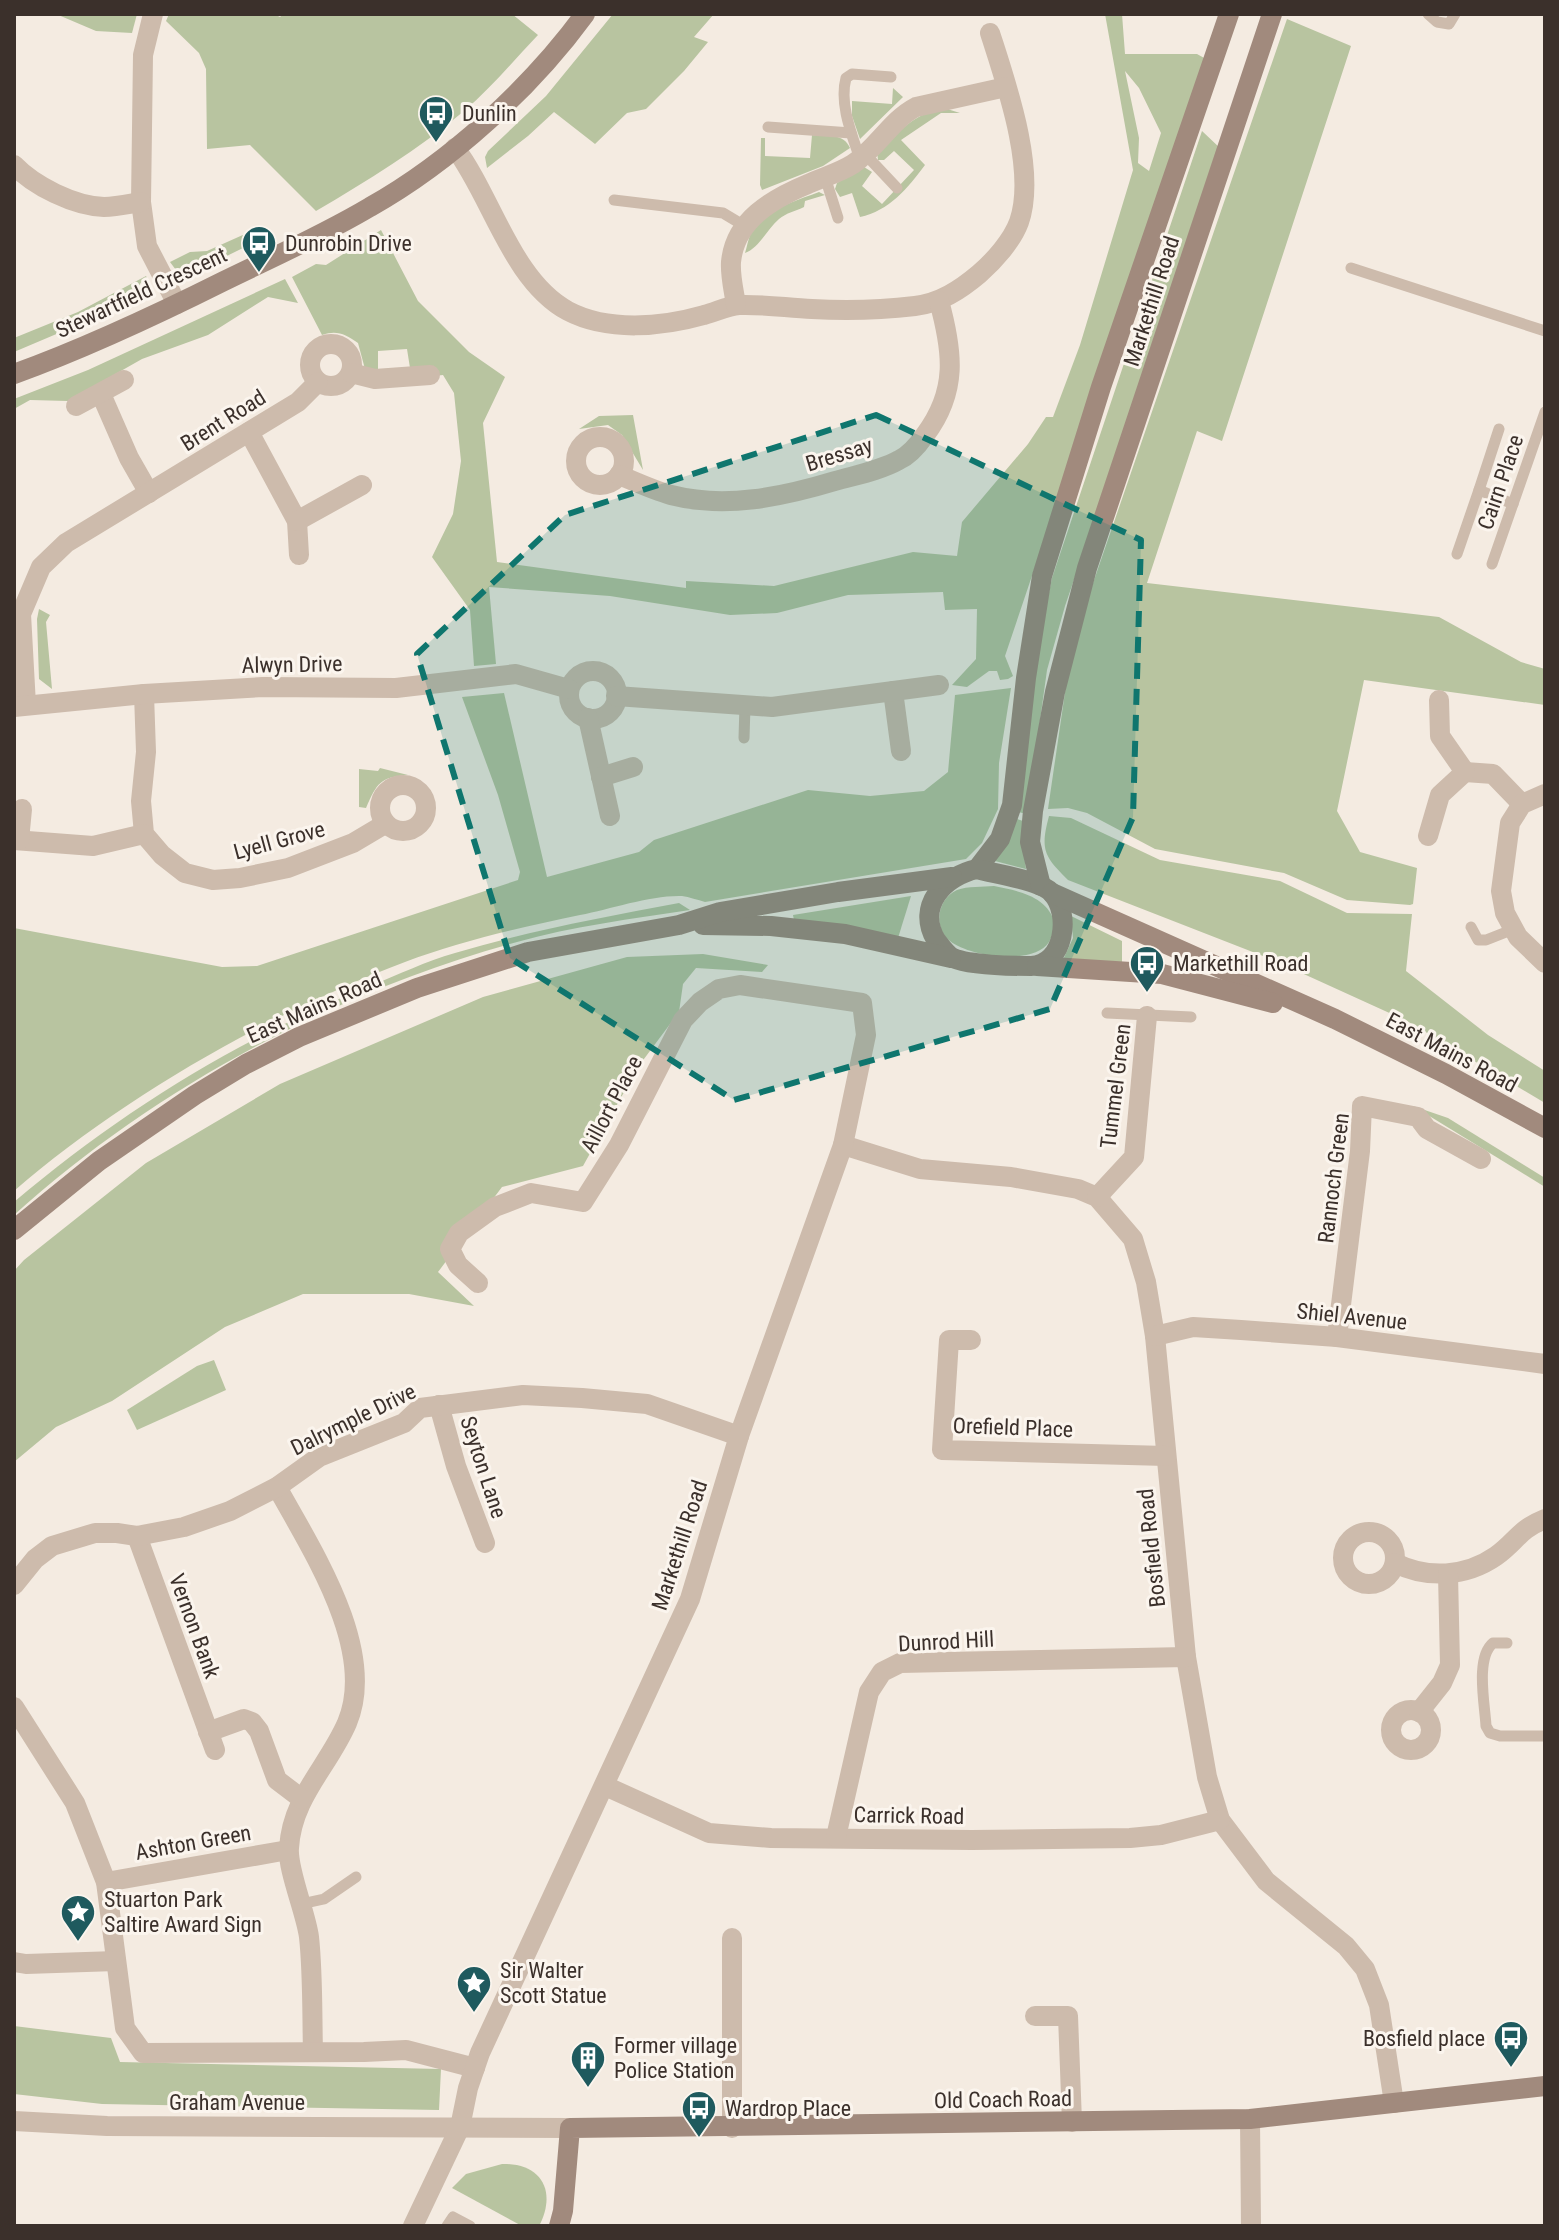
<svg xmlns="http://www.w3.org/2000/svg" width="1559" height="2240" font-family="'Roboto Condensed',sans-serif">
<rect width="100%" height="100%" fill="#f4ebe1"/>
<g fill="#b8c4a0" fill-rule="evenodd">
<path d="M56,14H137L132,33L96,31Z"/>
<path d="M169,14H274L280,17L283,14H512L538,35C514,60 491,88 464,111C419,149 367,181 316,211L250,145L207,149L206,69L199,53L166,21Z"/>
<path d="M613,14H714L694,37L708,42L684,71L646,109L627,113L595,144L554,112L528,136L487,168L485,157L488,151L546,96Z"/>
<path d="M1105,14H1122L1125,54H1197L1206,59L1005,656L1013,676L1008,679L1000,680L997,671H989L967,687L952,685L976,659L977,609L945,610L943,592L848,595L777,613L730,615L610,596L489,587L496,664L474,666L470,610L432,557L453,514L461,461L454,393L443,375L434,376L410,368L407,349L378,351V373L365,369L358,343C345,334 337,330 322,335L292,277L316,264L326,265L381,230L418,301L469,352L505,377L483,423L497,562L686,588V581L774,586L913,552L957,556L962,522L1028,444L1046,417H1053L1080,345L1133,170ZM1125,71L1139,88L1161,133L1149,171L1138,163L1139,138Z"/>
<path d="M1287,19L1351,46L1222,441L1197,431L1147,583L1439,617L1521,662L1545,669V705L1364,680L1337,811L1360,852L1417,868L1413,904L1410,905L1347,900L1284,873L1155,849L1087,813L1068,808L1048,809L1069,665L1091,589Z"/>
<path d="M893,88L903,97L860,139L852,116V101L892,104Z"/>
<path d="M944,108L960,113H941L901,140L925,165C908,188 889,211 860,217L852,193L840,197L835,189L837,183L864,167L872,172L862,186L882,204L914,170L894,151L884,160H878L877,152C897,133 915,113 944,108Z"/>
<path d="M1202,131L1221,149L1065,606L1047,670L1027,814L1018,812L1037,652L1052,578Z"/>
<path d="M812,135C826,136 844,133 850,148L823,166L762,190L760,185L761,138H765V156L810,158Z"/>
<path d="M819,192L825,195L805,201L804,207C796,211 786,213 779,219C767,229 760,247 745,253C747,247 748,239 751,233C764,210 795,201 819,192Z"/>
<path d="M245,234L243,248L186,276L179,274L170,262L190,252L207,251Z"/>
<path d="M146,276L147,278L142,281L136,290L139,299L14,352V338L78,312Z"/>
<path d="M285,279L298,303L268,297L208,335L142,359L68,401L30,400L14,409V399L88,370Z"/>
<path d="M633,415L643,470L622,435L608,425L579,429L599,416Z"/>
<path d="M39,609L50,615L46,622L52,689L39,679L37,619Z"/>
<path d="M1011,688L999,763L998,809L982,843L966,859L705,902C698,900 689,897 682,896C651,895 611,909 580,915C522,927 461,941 405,962C272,1012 121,1098 14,1191V928L222,967L257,966L518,880L520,872L498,795L462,697L504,693L547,877L639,852L654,840L808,790L870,796L924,791L948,772L955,695Z"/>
<path d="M380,768L408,775C380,777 377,783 366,808L359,807V769L378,771Z"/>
<path d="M1049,816L1071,818L1160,860L1280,881L1347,913L1412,914L1406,971L1488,1035L1545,1071V1103L1407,1021L1273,960L1068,880C1044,856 1040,850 1049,816Z"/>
<path d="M1017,819L1026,822L1023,848L1026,869L995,861Z"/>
<path d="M994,886C1019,891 1048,896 1055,924C1053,930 1052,937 1049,942C1033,966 970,957 950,941C933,928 937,899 957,890C968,886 983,887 994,886Z"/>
<path d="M911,896L898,938L794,920L793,915Z"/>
<path d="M679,903L690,910C632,919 573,926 517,942C334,992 155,1088 14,1215V1202C121,1111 240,1038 370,986C398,975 426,961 455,953C529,931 604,917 679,903Z"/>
<path d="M1071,916L1122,941V962L1063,960L1073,938Z"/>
<path d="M703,954L768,965L762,972L696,968L683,984L679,1012L638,1067L583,1166L502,1187L438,1272L474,1306L409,1294H303L225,1327L112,1401L56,1427L14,1462V1271L24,1260L146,1163L280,1084L483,997L627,957Z"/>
<path d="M1413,1106L1448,1118L1545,1178V1187Z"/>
<path d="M214,1360L226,1390L137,1430L127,1410L197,1366Z"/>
<path d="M14,2026L111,2038L120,2062L441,2069L439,2110L102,2104L14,2094Z"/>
<path d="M502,2164C542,2163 557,2192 539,2226H522L452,2188L466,2174Z"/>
</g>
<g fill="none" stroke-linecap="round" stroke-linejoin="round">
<g stroke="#cdbbac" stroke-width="11">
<path d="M1428,14L1437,22L1449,24L1455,14"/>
<path d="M768,127L851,133"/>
<path d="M865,154L897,188"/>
<path d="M860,159C852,135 839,104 846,78L852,74L891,77"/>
<path d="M825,177L838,218"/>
<path d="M614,200L723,213L743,225"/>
<path d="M1351,268L1545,331"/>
<path d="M1479,490L1499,429"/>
<path d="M1457,554L1479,490L1513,504"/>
<path d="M1492,564L1545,412"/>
<path d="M744,738L745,706"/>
<path d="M1471,927L1478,940H1486L1514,929"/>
<path d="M1107,1013L1191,1017"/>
<path d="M1507,1643H1493C1475,1658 1485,1705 1486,1726L1490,1733L1500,1736H1545"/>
<path d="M301,1904L324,1899L356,1877"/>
<path d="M447,2226L453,2217L470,2226"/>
</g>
<g stroke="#cdbbac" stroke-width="20">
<path d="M153,14L143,55L141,202L147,246L177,304"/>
<path d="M455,148C492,197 512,281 568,311C608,332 662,327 704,315C716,312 727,306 739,305C763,304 788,308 812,309C845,311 881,310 915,306C940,303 960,290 979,274C994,261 1012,241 1019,222C1037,171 1006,83 990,33"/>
<path d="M14,165C34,186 74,206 104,207C116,207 129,204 141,202"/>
<path d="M736,305C734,291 730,276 731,262C735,220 772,199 808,184C823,177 839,173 853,164C877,148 891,120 916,107L1006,87"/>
<circle cx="331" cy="365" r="21"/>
<path d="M351,373L375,379L430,375"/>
<path d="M101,394L129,458L149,493"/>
<path d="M76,406L124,380"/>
<path d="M249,432L297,521L299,555"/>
<circle cx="600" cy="461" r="24"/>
<path d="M619,475C636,482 653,490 671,495C725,509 782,497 835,481C856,475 879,471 899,460C910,455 918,445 925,435C958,391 953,352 939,301"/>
<path d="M297,521L362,485"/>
<circle cx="593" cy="695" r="24"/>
<path d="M893,691L901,751"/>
<path d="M144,694L146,752L141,801L144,834L162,855L185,873L213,880L240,878L288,868L353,843L385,824"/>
<path d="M616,696L772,707L939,685"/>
<path d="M26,705L21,614L41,567L66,543L298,402L318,382"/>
<path d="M14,707L144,694L263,687L396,688L516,674L569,689"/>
<path d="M588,718L610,816"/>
<path d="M1465,772L1493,774L1522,804"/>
<path d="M601,777L633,767"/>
<circle cx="403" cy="808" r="23"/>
<path d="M1545,794L1522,804L1510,823L1501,891L1505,913L1518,937L1545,963"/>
<path d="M1428,836L1440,795L1465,772L1440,736L1439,700"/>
<path d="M14,840L93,846L144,834"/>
<path d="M19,840L22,809"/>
<path d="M843,1145L920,1169L1011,1177L1078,1189L1097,1197L1133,1239L1146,1282L1155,1336L1186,1657L1207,1777L1220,1820L1266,1881L1346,1946L1365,1969L1379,2005L1394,2103"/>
<path d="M1097,1197L1134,1157L1147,1016"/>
<path d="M1155,1336L1193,1327L1241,1330L1337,1337L1545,1364"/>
<path d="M1337,1337L1360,1151L1362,1106L1418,1117L1427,1129L1481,1159"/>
<path d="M971,1340H949L942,1450L1166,1456"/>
<path d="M439,1405L456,1466L485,1543"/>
<path d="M277,1487C311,1549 378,1650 347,1723C328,1767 292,1797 289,1848C287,1869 306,1913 309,1937C313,1974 312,2014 313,2052"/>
<circle cx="1369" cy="1558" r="26"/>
<path d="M137,1536L215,1750"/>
<path d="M1395,1563C1427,1579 1466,1577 1496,1556C1517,1541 1518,1530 1545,1519"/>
<path d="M14,1585L35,1559L52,1546L95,1533H117L137,1536L184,1527L230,1511L277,1487L319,1457L404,1423L420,1408L523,1395L582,1398L647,1404L739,1436"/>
<path d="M14,1707L75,1803L106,1882L125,2028L143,2053L364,2052L406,2050L475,2068"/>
<circle cx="1411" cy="1730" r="20"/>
<path d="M1419,1712L1442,1683L1450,1665L1448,1574"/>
<path d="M208,1732L244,1719L252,1722L259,1731L277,1780L302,1799"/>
<path d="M605,1786L709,1833L771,1838L972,1840L1130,1838L1161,1835L1220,1820"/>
<path d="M836,1837L869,1692L882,1672L900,1663L1186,1657"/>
<path d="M106,1882L288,1850"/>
<path d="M14,1962L26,1964L116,1961"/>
<path d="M1035,2016H1068L1072,2122"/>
<path d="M1250,2119L1251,2226"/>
<path d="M14,2121L107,2126L570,2128"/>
<path d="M732,2128V1938"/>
<path d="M413,2226L460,2127L468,2088L480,2053L690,1599L739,1436L843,1145L866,1035L862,1003L740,985L719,989L700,1002L683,1020L619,1145L583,1202L531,1193L495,1207L459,1233L450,1249L458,1265L478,1283"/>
</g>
<g stroke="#a18a7d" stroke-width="20">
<path d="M14,374C86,348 156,315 224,281C273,257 323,235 370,207C450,162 531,88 585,14"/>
<path d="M977,869L1000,839L1012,805L1026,678L1042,576L1101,387L1229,14"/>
<path d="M977,869C995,874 1041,880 1052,893C1071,913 1065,965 1031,966C1012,966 969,965 953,958C947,955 940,945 936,940C916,906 944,876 977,869Z"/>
<path d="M1041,886L1030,842L1033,811L1055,692L1087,568L1272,14"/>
<path d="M1052,893L1335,1019L1446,1074L1545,1128"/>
<path d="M703,925L771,926L845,934L951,958"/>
<path d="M1037,966L1162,974L1273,1003"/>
<path d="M14,1230L99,1161L195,1095L246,1064L299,1037L417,988L528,952L679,925L720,912L838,892L952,877"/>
<path d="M559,2226L563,2211L570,2128L1250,2119L1545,2086"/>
</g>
</g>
<path fill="#0f766e" fill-opacity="0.2" stroke="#0f766e" stroke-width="6" stroke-dasharray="16 10" stroke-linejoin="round" d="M876,415L1141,540L1133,817L1050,1009L734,1100L510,958L417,654L565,515Z"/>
<defs>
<g id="bus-pin" transform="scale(1.8)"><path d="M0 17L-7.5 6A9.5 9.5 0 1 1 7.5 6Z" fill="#1f5a5e" stroke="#fbf5ee"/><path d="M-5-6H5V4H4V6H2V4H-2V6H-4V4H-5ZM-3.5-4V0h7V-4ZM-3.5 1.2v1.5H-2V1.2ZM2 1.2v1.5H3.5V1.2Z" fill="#fff"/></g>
<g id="sight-pin" transform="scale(1.8)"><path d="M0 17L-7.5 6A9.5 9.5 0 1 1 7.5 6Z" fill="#1f5a5e" stroke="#fbf5ee"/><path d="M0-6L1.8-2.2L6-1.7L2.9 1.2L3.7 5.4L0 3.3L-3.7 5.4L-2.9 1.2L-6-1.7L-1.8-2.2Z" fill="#fff"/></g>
<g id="building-pin" transform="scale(1.8)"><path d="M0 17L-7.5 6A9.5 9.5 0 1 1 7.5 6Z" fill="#1f5a5e" stroke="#fbf5ee"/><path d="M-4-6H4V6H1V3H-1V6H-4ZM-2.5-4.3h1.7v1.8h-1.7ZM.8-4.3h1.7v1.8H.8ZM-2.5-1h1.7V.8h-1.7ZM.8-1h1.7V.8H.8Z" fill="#fff"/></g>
</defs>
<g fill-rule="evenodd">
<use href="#bus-pin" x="436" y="113"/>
<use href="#bus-pin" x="259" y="243"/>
<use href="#bus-pin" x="1147" y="963"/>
<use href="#sight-pin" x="78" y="1912"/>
<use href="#sight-pin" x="474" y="1983"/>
<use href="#bus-pin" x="1511" y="2038"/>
<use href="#building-pin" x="588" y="2058"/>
<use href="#bus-pin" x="699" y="2108"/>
</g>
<g text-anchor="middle" stroke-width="6" stroke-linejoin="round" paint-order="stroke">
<g font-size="22" fill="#3b302b" stroke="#fbf5ee" text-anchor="start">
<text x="462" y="121">Dunlin</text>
<text x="285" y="251">Dunrobin Drive</text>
<text x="1173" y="971">Markethill Road</text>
<text x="104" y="1907">Stuarton Park<tspan x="104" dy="25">Saltire Award Sign</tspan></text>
<text x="500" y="1978">Sir Walter<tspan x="500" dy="25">Scott Statue</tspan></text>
<text x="1485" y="2046" text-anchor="end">Bosfield place</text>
<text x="614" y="2053">Former village<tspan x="614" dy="25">Police Station</tspan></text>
<text x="725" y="2116">Wardrop Place</text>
</g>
<g font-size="22" fill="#3b302b" stroke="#fbf5ee">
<text transform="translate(141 292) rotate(-25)" y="8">Stewartfield Crescent</text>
<text transform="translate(1151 301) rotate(-72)" y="8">Markethill Road</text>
<text transform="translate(223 420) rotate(-32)" y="8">Brent Road</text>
<text transform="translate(839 454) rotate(-17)" y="8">Bressay</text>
<text transform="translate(1500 482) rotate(-71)" y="8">Cairn Place</text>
<text transform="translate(292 664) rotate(-1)" y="8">Alwyn Drive</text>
<text transform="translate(279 840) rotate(-15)" y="8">Lyell Grove</text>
<text transform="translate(314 1007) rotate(-24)" y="8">East Mains Road</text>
<text transform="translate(1452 1052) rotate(28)" y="8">East Mains Road</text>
<text transform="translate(1115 1086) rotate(-83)" y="8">Tummel Green</text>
<text transform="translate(611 1104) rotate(-62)" y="8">Aillort Place</text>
<text transform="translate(1333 1178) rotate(-83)" y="8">Rannoch Green</text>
<text transform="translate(1352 1316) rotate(6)" y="8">Shiel Avenue</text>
<text transform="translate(353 1419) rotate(-26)" y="8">Dalrymple Drive</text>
<text transform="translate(1013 1427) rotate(2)" y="8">Orefield Place</text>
<text transform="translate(484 1467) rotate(72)" y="8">Seyton Lane</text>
<text transform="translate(679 1545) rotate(-72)" y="8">Markethill Road</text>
<text transform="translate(1151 1548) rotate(-96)" y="8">Bosfield Road</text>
<text transform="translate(195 1626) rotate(70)" y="8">Vernon Bank</text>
<text transform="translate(946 1641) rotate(-3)" y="8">Dunrod Hill</text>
<text transform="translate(909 1815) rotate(1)" y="8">Carrick Road</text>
<text transform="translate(193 1842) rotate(-10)" y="8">Ashton Green</text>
<text transform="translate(1003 2099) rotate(-1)" y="8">Old Coach Road</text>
<text x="237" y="2110">Graham Avenue</text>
</g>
</g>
<rect width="1559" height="2240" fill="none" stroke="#3b302b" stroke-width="32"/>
</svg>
